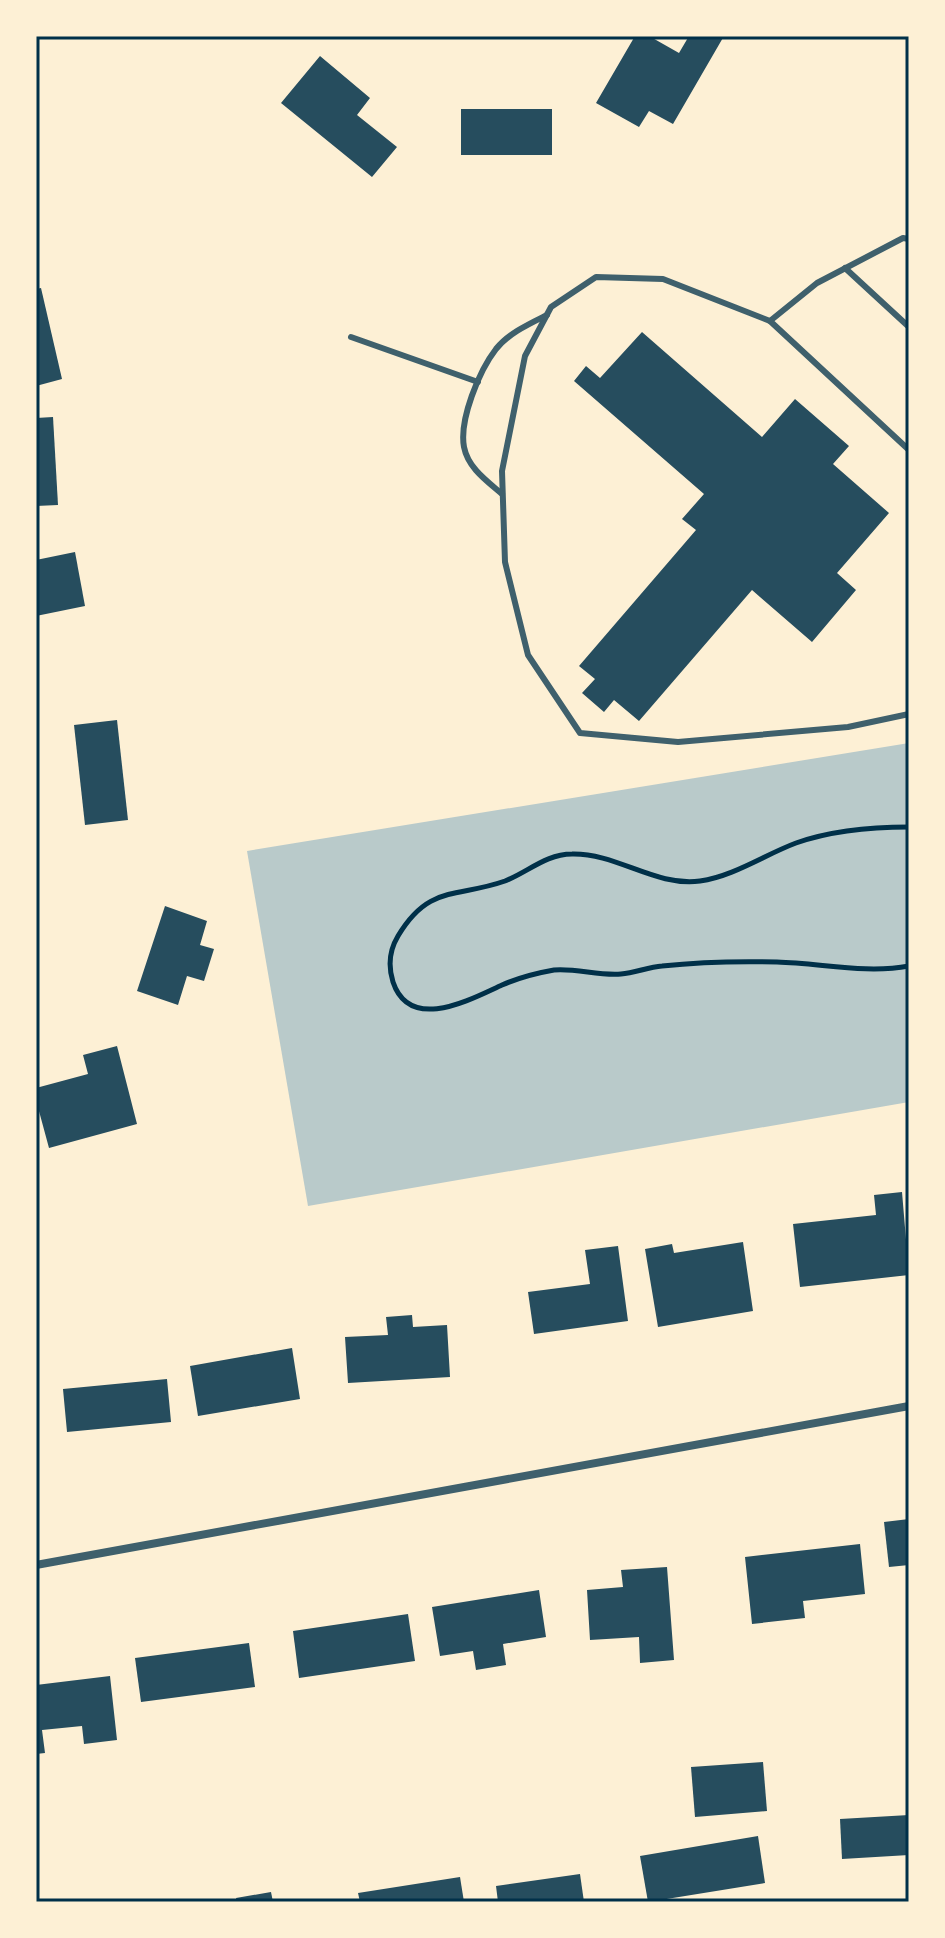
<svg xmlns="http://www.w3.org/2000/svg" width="945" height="1938" font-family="Jost,sans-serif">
<rect width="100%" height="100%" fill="#fdf0d5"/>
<path fill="#b9caca" d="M909,743V1102L308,1206L247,851Z"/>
<g fill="#264d5e">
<path d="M635,36H649L679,53L689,36H724L673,124L649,111L639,127L596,103Z"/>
<path d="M320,56L370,98L357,115L397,147L372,177L281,103Z"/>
<rect x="461" y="109" width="91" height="46"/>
<path d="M41,288L62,379L36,386V289Z"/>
<path d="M642,332L762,437L795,399L849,446L833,464L889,513L837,573L856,590L812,642L752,590L639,721L614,700L604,712L582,693L595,679L579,666L696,530L682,519L704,494L574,381L586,366L600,378Z"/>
<path d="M53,417L58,505L36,506V418Z"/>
<path d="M75,552L85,606L36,616V560Z"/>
<path d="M117,720L128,820L85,825L74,725Z"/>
<path d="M165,906L207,921L200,945L214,949L204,981L187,976L178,1005L137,991Z"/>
<path d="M117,1046L137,1124L49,1148L36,1100V1088L88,1074L83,1055Z"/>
<path d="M902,1192L909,1275L800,1287L793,1224L876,1215L874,1195Z"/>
<path d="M743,1242L753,1311L658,1327L645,1249L672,1244L674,1253Z"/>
<path d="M618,1246L628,1321L534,1334L528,1292L590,1284L585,1250Z"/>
<path d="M412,1315L413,1327L447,1325L450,1377L348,1383L345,1337L388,1335L386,1317Z"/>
<path d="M292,1348L300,1399L198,1416L190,1366Z"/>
<path d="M167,1379L171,1422L67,1432L63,1389Z"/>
<path d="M909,1519V1565L889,1567L884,1522Z"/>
<path d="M860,1544L865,1594L803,1601L805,1618L752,1624L745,1557Z"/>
<path d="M667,1567L674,1660L640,1663L639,1637L590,1640L587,1590L623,1587L621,1570Z"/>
<path d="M539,1590L546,1637L503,1644L506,1665L476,1670L473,1651L440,1656L432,1607Z"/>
<path d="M408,1614L415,1661L299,1678L293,1631Z"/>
<path d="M249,1643L255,1687L141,1702L135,1658Z"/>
<path d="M110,1676L117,1740L84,1744L82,1726L42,1730L45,1753L36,1754V1685Z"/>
<path d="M763,1762L767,1811L695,1817L691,1767Z"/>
<path d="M909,1815V1855L842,1859L840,1819Z"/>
<path d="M758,1836L765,1883L648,1902L640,1856Z"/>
<path d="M580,1874L584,1902H498L496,1886Z"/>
<path d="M460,1877L464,1902H360L358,1893Z"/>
<path d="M271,1892L273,1902H237L236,1898Z"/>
</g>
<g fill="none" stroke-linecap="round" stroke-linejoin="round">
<path stroke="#003049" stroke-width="5" d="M909,827C872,827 830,831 796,843C764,855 734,876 700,881C655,887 617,853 572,854C546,854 528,872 505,881C457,898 429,884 398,936C389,951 388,966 393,982C410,1033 471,999 502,985C518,978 537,973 554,970C576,968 599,976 621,974C635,973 648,967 662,966C699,962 739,961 777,962C821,963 865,974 909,966"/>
<g stroke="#3f606c" stroke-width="6">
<path d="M909,239L903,238L817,283L770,321L909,450"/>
<path d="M845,268L909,327"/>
<path d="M770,321L663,279L596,277L551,307L525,356L502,471L505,562L528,655L580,733L678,742L848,727L909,714"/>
<path d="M351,337L478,382"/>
<path d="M502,494C487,481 468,468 464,447C459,420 479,371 496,349C509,333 529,324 547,315"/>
</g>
<path stroke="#3f606c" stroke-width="8" d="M36,1565L909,1406"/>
</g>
<rect width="945" height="1938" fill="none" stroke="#fdf0d5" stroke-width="76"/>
<rect x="38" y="38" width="869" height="1862" fill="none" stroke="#003049" stroke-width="3"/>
</svg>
